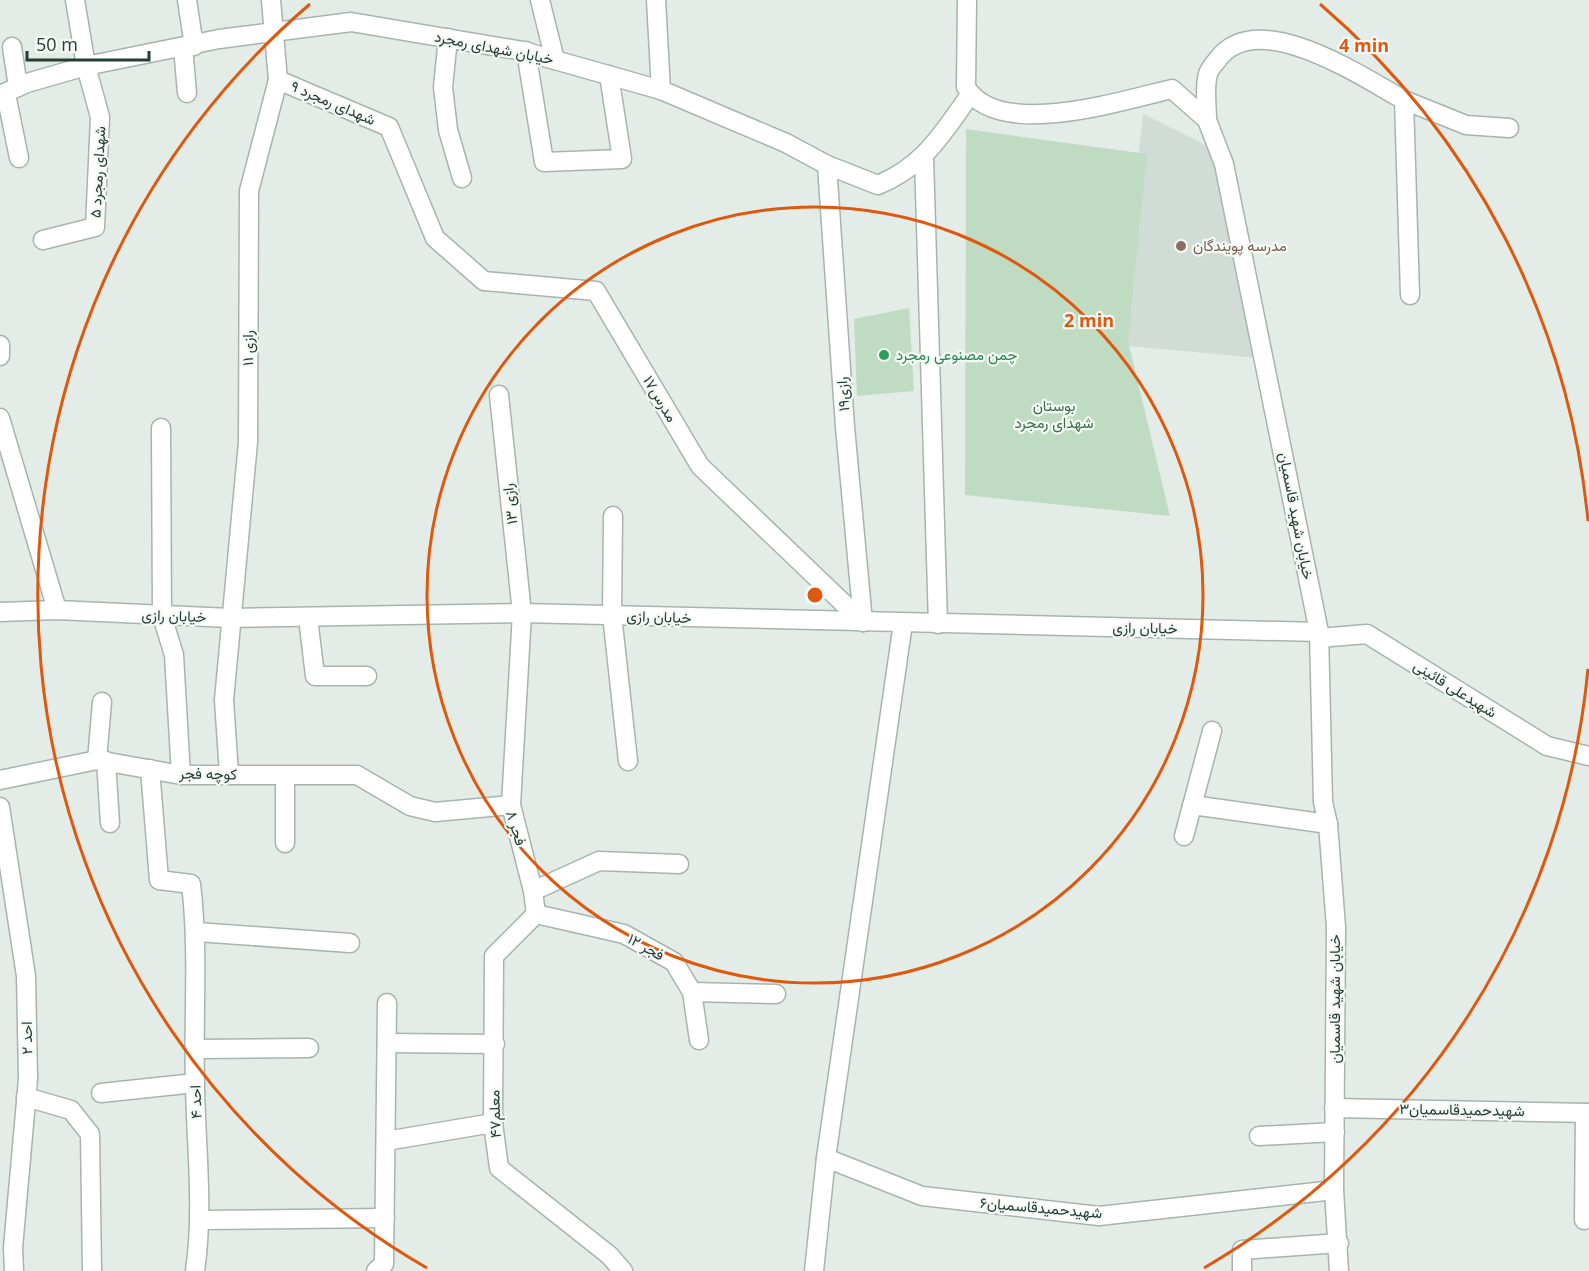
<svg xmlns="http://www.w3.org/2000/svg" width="1589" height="1271" font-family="'Open Sans',Vazirmatn,sans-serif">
<rect width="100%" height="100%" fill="#e4ece8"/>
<path fill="#d2dcd7" d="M1143,114L1210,147L1259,358L1118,345Z"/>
<g fill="#bfdcc3">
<path d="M966,129L1147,154L1128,341L1170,516L965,495Z"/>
<path d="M909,308L914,391L857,396L854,319Z"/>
</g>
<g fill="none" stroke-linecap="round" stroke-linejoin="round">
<g stroke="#a7b4ae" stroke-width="21">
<g id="minor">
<path d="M187,0L194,46"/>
<path d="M271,0L278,80L389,127L435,238L484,281L596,291L700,466L863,622"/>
<path d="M540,0L555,60"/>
<path d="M656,0L661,90"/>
<path d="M967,0L966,87C998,141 1123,100 1172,89L1207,120L1224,164L1319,632L1323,802L1328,824L1336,927L1334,1190L1339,1271"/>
<path d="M448,38L443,87L448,130L462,178"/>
<path d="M12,47L18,87"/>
<path d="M183,47L187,93"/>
<path d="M526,51L544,162L622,159L609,75"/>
<path d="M6,94L19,158"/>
<path d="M0,95L27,83L86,66L219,39L351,22L523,51L661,90L786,143L827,165L878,185C924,166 942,134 970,95"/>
<path d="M1404,100L1466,125L1509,128"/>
<path d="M1207,120C1207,106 1204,87 1208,74C1209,69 1215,63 1218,59C1258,6 1362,77 1404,100L1410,295"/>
<path d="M924,158L938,624"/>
<path d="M827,165L845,427L863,622"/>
<path d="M43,240L95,227L100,117L86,66L75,0"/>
<path d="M0,345V356"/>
<path d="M499,395L522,613L511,805"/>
<path d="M0,418L57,610"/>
<path d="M161,428L162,616L174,655L181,775"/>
<path d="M613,516L612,615L628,761"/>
<path d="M0,612L57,610L230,618L522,613L1319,632"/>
<path d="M308,618L315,676H367"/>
<path d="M1319,638L1367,634L1547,746L1589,756"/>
<path d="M97,760L102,702"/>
<path d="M106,761L110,823"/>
<path d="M150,769L159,880L191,884C199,951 193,1017 195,1085C196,1147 204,1209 195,1271"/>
<path d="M229,774L224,700L248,442L249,191L278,80"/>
<path d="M285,776V843"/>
<path d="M0,780L97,760L181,775H357L410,806L435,812L511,805L533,891L536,914"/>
<path d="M1192,805L1328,824"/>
<path d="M0,807L26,976L28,1079L13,1248L14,1271"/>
<path d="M1184,836L1212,731"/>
<path d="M533,891L599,861L679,864"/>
<path d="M536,914L494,956L493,1123L499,1168L609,1255L623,1271"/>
<path d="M536,914L624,934L674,962L692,992L699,1040"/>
<path d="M197,932L350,943"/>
<path d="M692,992L776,994"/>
<path d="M387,1043L495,1044"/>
<path d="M195,1049L309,1048"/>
<path d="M101,1093L195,1083"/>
<path d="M26,1097L71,1110L90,1134L92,1271"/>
<path d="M1334,1108L1589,1113"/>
<path d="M1259,1136L1335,1132"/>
<path d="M386,1141L493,1123"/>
<path d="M826,1158L922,1196L1099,1216L1334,1190"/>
<path d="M200,1220L385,1218"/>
<path d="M1584,1220L1585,1113"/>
<path d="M376,1271L384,1264L387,1003"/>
<path d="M814,1271L826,1158L903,623"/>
<path d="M1242,1271V1250L1339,1243"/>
</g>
</g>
<use href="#minor" stroke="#fff" stroke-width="18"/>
</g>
<g fill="none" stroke="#de580e" stroke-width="3">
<circle cx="815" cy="595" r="388"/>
<path d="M1588 669A777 777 0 0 1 1204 1268M427 1268A777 777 0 0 1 310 4M1320 4A777 777 0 0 1 1588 521"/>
</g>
<circle fill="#8d6e63" stroke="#f4f9f6" stroke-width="2" cx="1181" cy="246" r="6"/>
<circle fill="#2e9e5b" stroke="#f4f9f6" stroke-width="2" cx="884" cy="355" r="6"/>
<g text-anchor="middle" stroke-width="4.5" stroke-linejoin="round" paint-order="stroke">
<g font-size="15" fill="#253d34" stroke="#f4f9f6">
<text transform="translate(494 48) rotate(11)" y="5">خیابان شهدای رمجرد</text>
<text transform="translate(333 103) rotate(23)" y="5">شهدای رمجرد ۹</text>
<text transform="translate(98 172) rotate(-87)" y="5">شهدای رمجرد ۵</text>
<text transform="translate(248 348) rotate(-90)" y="5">رازی ۱۱</text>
<text transform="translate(843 394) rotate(-94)" y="5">رازی۱۹</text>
<text transform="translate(660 399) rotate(59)" y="5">مدرس۱۷</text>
<text transform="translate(510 504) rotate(-96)" y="5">رازی ۱۳</text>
<text transform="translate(1296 516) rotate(79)" y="5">خیابان شهید قاسمیان</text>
<text transform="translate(174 616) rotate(2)" y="5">خیابان رازی</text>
<text transform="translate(659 617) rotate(2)" y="5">خیابان رازی</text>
<text transform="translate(1145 628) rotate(1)" y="5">خیابان رازی</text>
<text transform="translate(1455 689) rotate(32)" y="5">شهیدعلی قائینی</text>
<text transform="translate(208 774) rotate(1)" y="5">کوچه فجر</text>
<text transform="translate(516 828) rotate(73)" y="5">فجر ۸</text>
<text transform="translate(646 947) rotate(29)" y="5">فجر ۱۲</text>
<text transform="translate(1335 999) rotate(-90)" y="5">خیابان شهید قاسمیان</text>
<text transform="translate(27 1038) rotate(-91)" y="5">احد ۲</text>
<text transform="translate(196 1102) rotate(-92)" y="5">احد ۴</text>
<text transform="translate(1462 1110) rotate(1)" y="5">شهیدحمیدقاسمیان۳</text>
<text transform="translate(495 1114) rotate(-92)" y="5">معلم۴۷</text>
<text transform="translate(1041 1208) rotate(5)" y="5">شهیدحمیدقاسمیان۶</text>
</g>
<g font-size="15" fill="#785e54" stroke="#f4f9f6" text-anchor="start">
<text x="1193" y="251">مدرسه پویندگان</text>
</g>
<g font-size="15" fill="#27864d" stroke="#f4f9f6" text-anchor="start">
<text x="896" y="360">چمن مصنوعی رمجرد</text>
</g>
<g font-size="15" fill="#317143" stroke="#f4f9f6">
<text x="1054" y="411">بوستان<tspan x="1054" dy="17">شهدای رمجرد</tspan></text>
</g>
</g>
<circle cx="815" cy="595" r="9" fill="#de580e" stroke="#f4f9f6" stroke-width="3"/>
<g font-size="18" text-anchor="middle" font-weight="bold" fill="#de580e" stroke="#f4f9f6" stroke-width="4.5" stroke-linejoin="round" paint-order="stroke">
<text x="1364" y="52">4 min</text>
<text x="1089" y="327">2 min</text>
</g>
<path d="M27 51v9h122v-9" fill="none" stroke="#253d34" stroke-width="3"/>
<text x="36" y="51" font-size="18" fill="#253d34" stroke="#f4f9f6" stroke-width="4.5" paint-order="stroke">50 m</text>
</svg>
